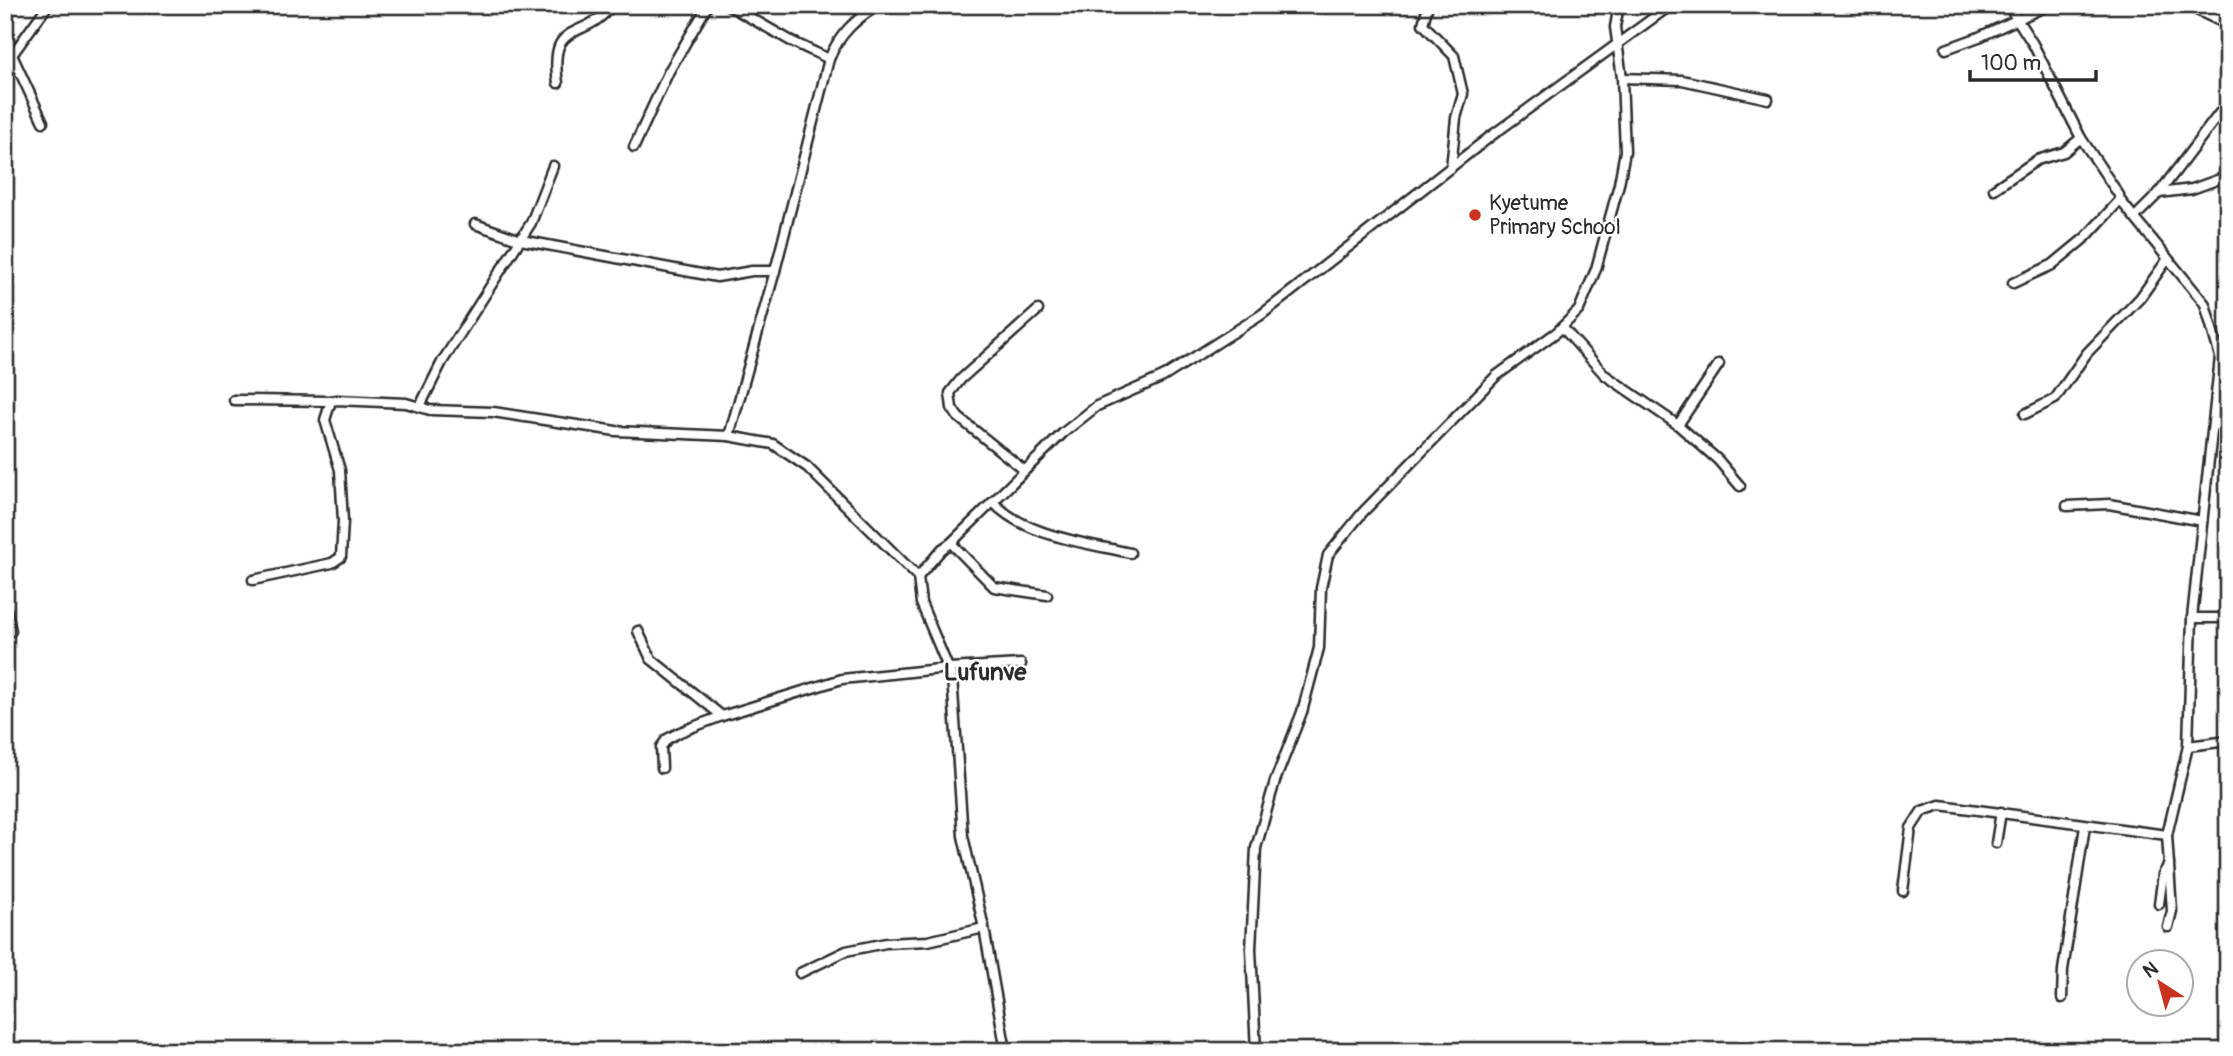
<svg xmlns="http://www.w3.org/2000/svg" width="2233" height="1056" font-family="Pangolin,sans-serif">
<rect width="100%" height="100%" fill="#fff"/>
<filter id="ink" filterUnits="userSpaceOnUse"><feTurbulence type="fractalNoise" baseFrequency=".0143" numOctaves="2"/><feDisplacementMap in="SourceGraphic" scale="14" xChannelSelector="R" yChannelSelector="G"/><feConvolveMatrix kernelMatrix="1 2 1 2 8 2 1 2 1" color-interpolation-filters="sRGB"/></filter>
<g filter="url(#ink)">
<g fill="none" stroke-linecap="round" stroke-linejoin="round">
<g stroke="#2b2b2b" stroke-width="13">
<g id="street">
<path d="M728,5L791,41L829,59"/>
<path d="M1428,5L1423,24L1454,56L1463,94L1456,118L1451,168"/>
<path d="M2008,5L2033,44L2081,138L2119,195L2120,200L2205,304L2220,357L2192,618L2188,746L2167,835L2172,911L2168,927"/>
<path d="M2186,5L2228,25"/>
<path d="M1946,49L1979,37L2049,5"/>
<path d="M12,55L43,122"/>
<path d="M5,71L12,55L48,5"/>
<path d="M1622,78L1682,80L1768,99"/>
<path d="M558,83C548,17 584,43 612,5"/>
<path d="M634,147L669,71L708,5"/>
<path d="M1994,189L2037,160L2064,152L2081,138"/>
<path d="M2159,193L2192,189L2228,176"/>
<path d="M2135,217L2159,193L2228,102"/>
<path d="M475,224L521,240L717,277L752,271H775"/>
<path d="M2013,283L2052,265L2086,237L2120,200"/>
<path d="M1562,327L1605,375L1678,425L1718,460L1740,486"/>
<path d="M234,400L331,401"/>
<path d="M420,406L442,362L531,223L553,166"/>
<path d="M2025,414L2055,399L2087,353L2140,298L2167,260"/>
<path d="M2213,424L2228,429"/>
<path d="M1678,425L1719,364"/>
<path d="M729,436L775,271L829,59C840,33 855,20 878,5"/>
<path d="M1024,470L958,417L952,408L950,393L961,379L1038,310"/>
<path d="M993,502C1024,536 1087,543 1130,553"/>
<path d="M2067,506L2109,504L2202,521"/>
<path d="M951,543L994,587L1047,595"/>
<path d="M253,580L332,563L341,557L343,521L340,470L325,420L331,401L337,400L406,403L430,410L493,412L616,431L729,436L773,444L807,467L918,577"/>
<path d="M5,603L11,631"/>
<path d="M2192,618H2228"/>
<path d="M638,631L651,659L722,716"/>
<path d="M2188,746L2228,741"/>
<path d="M662,768L661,747L667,739L680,732L722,716L842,679L949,668L1021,664"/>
<path d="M1996,843L2001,812"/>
<path d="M1903,891L1911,828L1922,811L1940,805L2167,835"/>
<path d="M2159,904L2163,874L2169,864"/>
<path d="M800,973L846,951L886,943L928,941L984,928"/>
<path d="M2062,998L2063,970L2085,826"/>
<path d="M1006,1051L984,928L963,836L952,677L921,603L918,577L942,549L951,543L1063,433L1097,406L1163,377L1261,315L1491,136L1671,5"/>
<path d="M1256,1051L1251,949L1256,848L1275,781L1302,712L1319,648L1321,588L1328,555L1363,512L1496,376L1557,332L1579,310L1596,269L1619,184L1625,151L1622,78L1615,27L1619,5"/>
</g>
</g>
<use href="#street" stroke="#fff" stroke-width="8"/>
</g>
</g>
<circle fill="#c8321e" stroke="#fff" stroke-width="2.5" cx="1475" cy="215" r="7"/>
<g text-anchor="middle" stroke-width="5" stroke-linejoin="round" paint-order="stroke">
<g font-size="21" fill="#2b2b2b" stroke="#fff" text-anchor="start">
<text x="1489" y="210">Kyetume<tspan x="1489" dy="24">Primary School</tspan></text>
</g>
<g font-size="24" font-weight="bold" fill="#2b2b2b" stroke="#fff">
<text x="985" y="680">Lufunve</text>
</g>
</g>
<rect width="2233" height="1056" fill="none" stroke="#fff" stroke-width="28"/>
<rect x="14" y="14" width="2205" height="1028" fill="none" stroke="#2b2b2b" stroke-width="2.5" filter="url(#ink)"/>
<g transform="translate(2160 983) rotate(324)"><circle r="33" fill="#ffffff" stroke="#aaaaaa" stroke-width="2"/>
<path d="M0-5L12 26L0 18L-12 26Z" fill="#c8321e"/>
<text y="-10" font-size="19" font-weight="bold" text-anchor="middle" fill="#2b2b2b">N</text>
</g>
<path d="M1970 70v10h126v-10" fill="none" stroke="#2b2b2b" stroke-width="3.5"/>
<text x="1981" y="70" font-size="21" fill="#2b2b2b" stroke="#ffffff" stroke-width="5" paint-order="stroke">100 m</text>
</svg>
